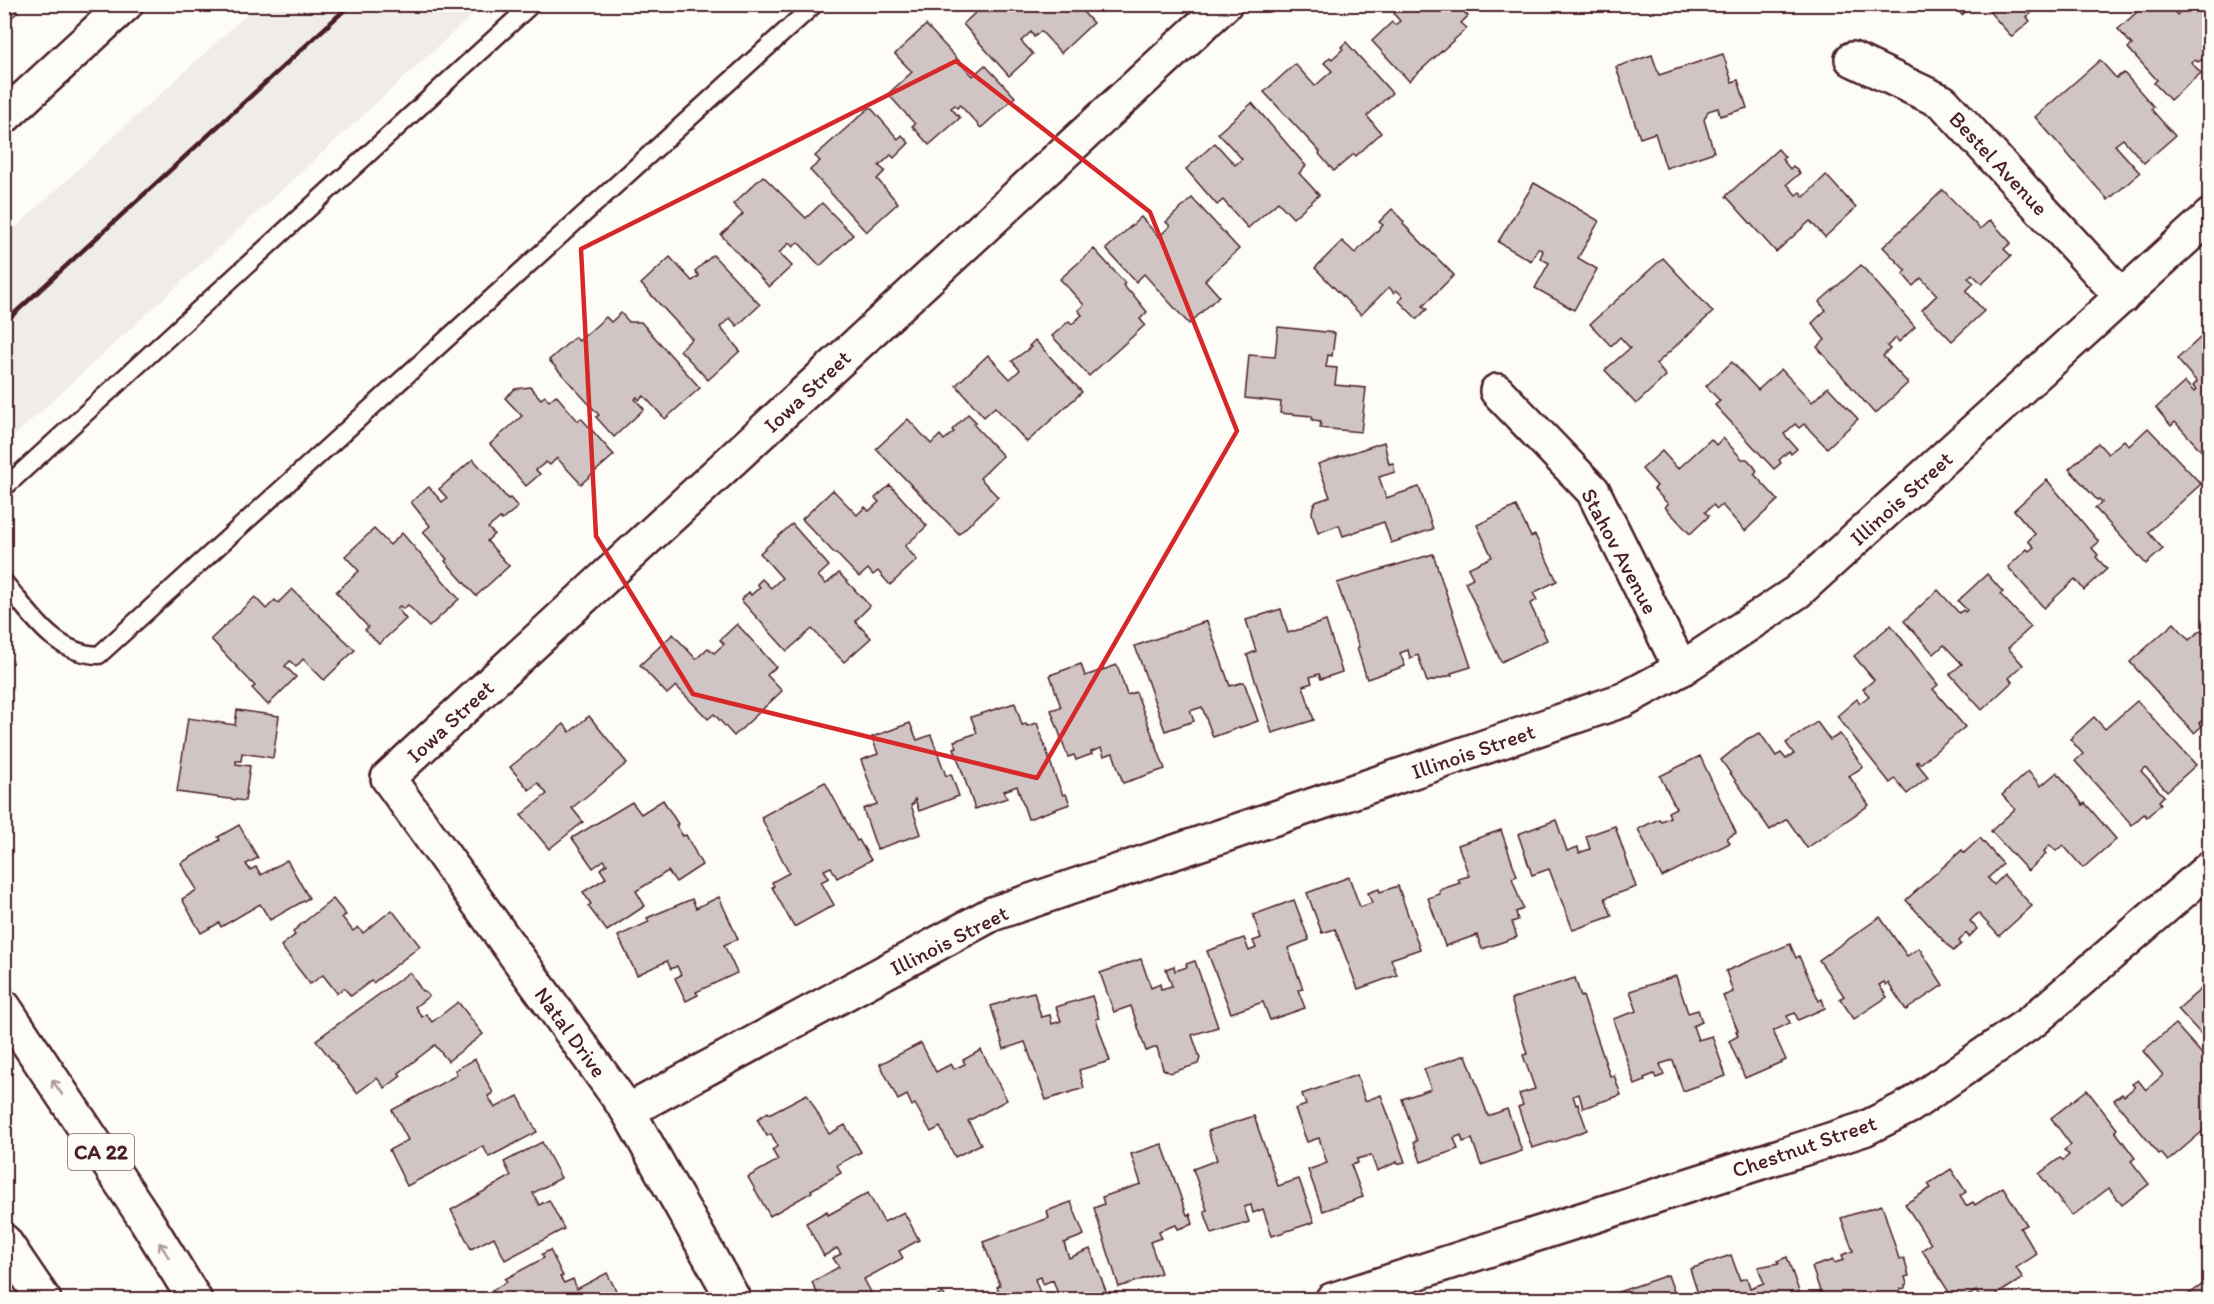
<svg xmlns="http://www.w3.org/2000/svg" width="2214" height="1304" font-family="Itim,sans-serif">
<rect width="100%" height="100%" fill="#fdfcf7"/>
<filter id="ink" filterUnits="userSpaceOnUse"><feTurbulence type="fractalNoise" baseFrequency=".0167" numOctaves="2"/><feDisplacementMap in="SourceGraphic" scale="12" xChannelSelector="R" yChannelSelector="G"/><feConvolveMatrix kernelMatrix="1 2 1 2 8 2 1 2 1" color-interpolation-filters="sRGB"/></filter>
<g filter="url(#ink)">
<path fill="#f0ece8" d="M257,5H483L5,444V237Z"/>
<g fill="#d0c5c4" stroke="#4a1f2b" stroke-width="1.5">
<path d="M4,4H11L18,12L4,24Z"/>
<path d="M985,4H1047L1049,6L1051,4H1076L1093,23L1061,53L1041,31L1034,37L1031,32L1021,41L1033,54L1009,76L963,24Z"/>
<path d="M1399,4H1463L1460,8L1468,16L1461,23L1467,28L1409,81L1372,41L1392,22L1395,25L1400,21L1394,14L1401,7Z"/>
<path d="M1484,4H1499L1491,12Z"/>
<path d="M1952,4H1974L1962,15Z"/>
<path d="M1990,4H2041L2027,17L2030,21L2012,37L1986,8Z"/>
<path d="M2146,4H2168L2177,15L2188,4H2191L2210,25V69L2201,60L2198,62L2195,59L2191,62L2201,73L2170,100L2154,83L2157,80L2128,48L2132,45L2118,29Z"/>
<path d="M926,25L973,76L985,65L1015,97L981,128L960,105L957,108L955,105L951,108L960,118L929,145L912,126L915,124L888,94L912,72L895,54Z"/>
<path d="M1346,42L1392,93L1367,116L1381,133L1356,156L1354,154L1334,171L1319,154L1320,152L1264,92L1295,64L1315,86L1332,71L1324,63L1330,57L1332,59L1343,49L1341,47Z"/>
<path d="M1723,54L1732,82L1738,80L1747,108L1720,116L1718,108L1708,111L1704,120L1714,152L1666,168L1655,133L1640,138L1616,67L1652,55L1659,75Z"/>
<path d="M2100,60L2116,78L2124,73L2154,107L2151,109L2175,136L2144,163L2123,139L2115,145L2140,173L2108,200L2035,117Z"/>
<path d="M1252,103L1306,166L1299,173L1319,195L1293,218L1278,202L1248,228L1223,200L1217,205L1186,169L1215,143L1235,165L1242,159L1218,133Z"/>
<path d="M870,107L898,139L902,135L909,143L894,158L891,155L879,166L885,171L877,179L898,203L866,232L810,170L820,161L815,156Z"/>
<path d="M1778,149L1785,157L1782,159L1790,169L1793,166L1800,173L1787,184L1796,195L1800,192L1804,197L1826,175L1856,208L1825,237L1810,221L1776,252L1726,196Z"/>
<path d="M763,176L806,218L822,203L853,235L820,266L798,242L793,247L789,243L779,253L792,266L769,287L721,235L743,214L733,204Z"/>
<path d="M1534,183L1599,221L1578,258L1597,269L1574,310L1535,288L1549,263L1540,258L1543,251L1538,248L1531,261L1498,242Z"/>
<path d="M1943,190L1980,229L1990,220L2011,243L2004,249L2011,256L1982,284L1972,274L1968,278L1974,283L1966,291L1984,311L1952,341L1922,310L1937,295L1921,278L1913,286L1903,274L1906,271L1883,247Z"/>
<path d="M1192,198L1239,249L1205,280L1219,296L1189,324L1144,274L1136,282L1106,249L1141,217L1159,237L1170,226L1166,222Z"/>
<path d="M1392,209L1404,222L1403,224L1454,275L1423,306L1427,309L1417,319L1399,301L1403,296L1396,290L1394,293L1389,287L1361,315L1315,268L1342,241L1355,253L1383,225L1379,222Z"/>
<path d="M1094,249L1125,283L1123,285L1130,293L1131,292L1147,312L1140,319L1145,325L1089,376L1052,336L1069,321L1072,324L1082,315L1078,310L1084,305L1060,279Z"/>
<path d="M713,255L760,305L737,326L730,318L720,327L740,351L708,380L680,350L692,339L641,284L670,257L692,281L699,276L695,271Z"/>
<path d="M1663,258L1713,312L1656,364L1666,376L1636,404L1605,370L1630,348L1620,337L1611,346L1590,324Z"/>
<path d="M1861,265L1915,327L1899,342L1896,338L1887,346L1890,349L1883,356L1908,383L1875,414L1817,347L1825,340L1812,323L1826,310L1819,302Z"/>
<path d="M621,313L629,322H641L700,388L665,419L644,396L639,400L637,397L635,399L644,409L614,437L596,417L599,415L549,360L575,337L579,341L606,317L611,322Z"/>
<path d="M1278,327L1335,333L1332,356L1328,355L1326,367L1337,368L1335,385L1366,388L1361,432L1320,428L1321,421L1312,420V416L1280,413L1281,402L1245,398L1249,355L1275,357Z"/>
<path d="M2210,329V460L2175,422L2171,426L2156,408L2185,382L2194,392L2196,390L2193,386L2197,382L2177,359Z"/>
<path d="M1035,340L1082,392L1027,442L995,407L984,417L956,385L988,355L1010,379L1020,370L1012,361L1031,347L1029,346Z"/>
<path d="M1732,362L1758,390L1781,369L1812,402L1828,387L1858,419L1827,448L1804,424L1799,428L1795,424L1784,434L1797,449L1791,454L1789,451L1779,460L1781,463L1774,469L1715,405L1720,401L1706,386Z"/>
<path d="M530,387L541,399L545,396L549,401L556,395L578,421L581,418L614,455L581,484L557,458L550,465L546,462L536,470L540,474L526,486L490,444L522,416L505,398L515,389Z"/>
<path d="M968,414L976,422L973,424L1003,456L980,478L998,497L959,534L876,449L908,419L931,444L940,435L944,440L954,432L952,430Z"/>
<path d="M2148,428L2201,484L2148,532L2163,549L2146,564L2095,508L2102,502L2099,499L2097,500L2069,469L2098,443L2108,454L2124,440L2129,446Z"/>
<path d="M1723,438L1742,459H1747L1753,465L1757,471L1754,474L1778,500L1745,531L1722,505L1717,509L1713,505L1705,512L1709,516L1690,534L1665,507L1668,504L1654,489L1657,486L1642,469L1662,451L1678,469L1711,439L1716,445Z"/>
<path d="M1384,442L1389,464L1393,463L1395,472L1379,477L1386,498L1419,487L1433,529L1391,543L1384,522L1343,536L1339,525L1318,533L1312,513L1313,506L1316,502L1330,497L1318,464Z"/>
<path d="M473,459L508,499L510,498L518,507L502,520L500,518L488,528L494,534L487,541L509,566L476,596L445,561L447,559L423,532L430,526L411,502L429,487L442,502L447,498L439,489Z"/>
<path d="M2047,480L2099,542L2092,548L2098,555L2096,557L2107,569L2084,590L2075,579L2044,608L2008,567L2027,549L2029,551L2034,547L2028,541L2035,534L2014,510Z"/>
<path d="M890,485L927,526L905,546L917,560L890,585L878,571L873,575L868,569L859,577L836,553L835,554L802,519L833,490L857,515L865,507L869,511L879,502L875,498Z"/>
<path d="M1516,506L1531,537L1535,535L1557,581L1533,593L1537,600L1530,604L1547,640L1501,662L1465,582L1473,578L1468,568L1492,557L1477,525Z"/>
<path d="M792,524L829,566L818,576L826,584L839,573L870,606L855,621L871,638L844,662L812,629L787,651L741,600L749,592L751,595L760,587L757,584L762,579L771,588L782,578L760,553Z"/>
<path d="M374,529L390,545L402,533L459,599L429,627L408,605L403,609L400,606L397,608L406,619L379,644L365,630L368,627L336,592L359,571L345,556Z"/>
<path d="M1433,554L1471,667L1451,673L1452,675L1427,682L1418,655L1410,658L1408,650L1400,653L1405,666L1367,679L1357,648L1359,647L1337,583Z"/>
<path d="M1987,574L2003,592L2000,594L2031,627L2008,648L2023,665L2009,678L2012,682L1982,710L1950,674L1962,664L1944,645L1934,654L1904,621L1938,590L1959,613L1963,610L1965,612L1967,610L1958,601Z"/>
<path d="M292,589L355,650L324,680L303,659L296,667L290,661L285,666L296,677L268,705L252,688L255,686L211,639L255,597L266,609L275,600L278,603Z"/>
<path d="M1281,609L1288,633L1326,621L1342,672L1321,679L1319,674L1310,677L1312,683L1303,686L1314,720L1272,733L1247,655L1256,651L1246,620Z"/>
<path d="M1207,621L1230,686L1244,682L1258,721L1213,737L1202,707L1190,711L1194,721L1165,731L1135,646Z"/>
<path d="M2174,623L2189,640L2201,630L2210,639V693L2204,698L2210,703V717L2208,715L2199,723L2202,726L2194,733L2130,662Z"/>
<path d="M737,624L776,667L767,675L782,691L734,736L714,714L708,719L676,686L667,694L640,665L673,634L696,659L708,648L714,653L724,644L720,640Z"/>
<path d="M1891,625L1938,685L1933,689L1965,727L1920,764L1918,761L1916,762L1928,777L1907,794L1895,779L1890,783L1837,716L1857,699L1860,703L1869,696L1863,689L1874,680L1854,656Z"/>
<path d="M1081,664L1085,676L1117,665L1127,695L1136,692L1165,769L1123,783L1113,753L1104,756L1101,748L1091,752L1092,754L1076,760L1074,755L1068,757L1051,710L1061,707L1050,675Z"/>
<path d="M2137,701L2196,765L2167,791L2145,767L2141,771L2164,796L2159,801L2161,804L2147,817L2144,814L2132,825L2075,761L2083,754L2070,739L2094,717L2105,729Z"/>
<path d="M1015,703L1022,725L1026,724L1027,726L1037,723L1055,776L1063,795L1066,794L1070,804L1028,819L1017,786L1004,791L1007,798L975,809L954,748L957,747L954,741L977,733L971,717Z"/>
<path d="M237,710L279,716L273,758L242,753L241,761H236V764L250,766L245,801L177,792L188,718L235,725Z"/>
<path d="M589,716L627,763L572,808L583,822L549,849L521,815L547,794L538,783L529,790L510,767L564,724L570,732Z"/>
<path d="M1817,722L1830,740L1840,734L1863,767L1849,776L1869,805L1807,848L1787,819L1770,830L1721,760L1747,739L1760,733L1776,756L1781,753L1786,759L1794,754L1786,743Z"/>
<path d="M910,723L917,740L931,735L946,776L951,774L959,796L919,811L915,799L914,800V803L911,805L921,834L877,849L863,809L877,804L861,760L878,754L872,737Z"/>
<path d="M1700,756L1736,833L1727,838L1730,843L1662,877L1638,829L1659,819L1661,821L1670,817L1668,812L1676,808L1660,776Z"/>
<path d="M2028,771L2041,786L2057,772L2083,805L2085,803L2116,839L2083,868L2063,845L2056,851L2050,845L2044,851L2046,854L2028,871L1991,831L2015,809L2002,795Z"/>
<path d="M825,782L857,841L859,840L871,860L837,878L831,867L824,870L829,878L821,882L834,905L794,927L772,887L774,886L772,882L789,873L761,817Z"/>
<path d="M663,800L678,824L676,825L683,836L686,835L702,865L676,882L668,871L636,891L645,906L607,931L588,906L591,904L583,892L606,878L600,869L607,864L604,860L593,868L572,838L632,802L641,814Z"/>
<path d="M1556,820L1567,851L1578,847L1579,853L1590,849L1586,836L1615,826L1636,887L1605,898L1612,916L1573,930L1549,869L1532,875L1518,834Z"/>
<path d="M239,825L258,858L246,864L250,870L256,867L261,875L287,860L309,898L270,920L260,904L221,927L219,923L201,933L182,899L197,890L181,863L220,840L218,837Z"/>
<path d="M1501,830L1517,876L1512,878L1523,909L1516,912L1518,920L1512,922L1517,937L1482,949L1477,935L1445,946L1428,898L1440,894L1439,890L1460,883L1458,879L1469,876L1458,845Z"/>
<path d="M1980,838L2003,864L1988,878L1994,885L2004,875L2032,906L1999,936L1978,913L1970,921L1977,929L1969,937L1966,933L1959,941L1961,944L1953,951L1906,900L1962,850L1964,853Z"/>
<path d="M1349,877L1360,907L1372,903L1368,893L1379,889L1380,892L1398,886L1420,949L1391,959L1397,975L1358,989L1335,929L1322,933L1307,893Z"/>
<path d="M719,897L738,939L724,945L737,973L696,992L698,995L686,1001L675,978L681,975L677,966L671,969L667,961L637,975L618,936L649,922L647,918L692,899L696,908Z"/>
<path d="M333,899L346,915L342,917L353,931L358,927L363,933L392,910L420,946L373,983L371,981L351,996L344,988L337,993L323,975L310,984L281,946L295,935L293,932L299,926Z"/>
<path d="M1294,900L1309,940L1288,948L1303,989L1298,990L1305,1008L1270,1020L1263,1002L1231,1013L1207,951L1244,938L1249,951L1256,948L1253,941L1261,938L1253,915Z"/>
<path d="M1880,917L1907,956L1919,948L1943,985L1906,1010L1888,983L1886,985L1884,982L1879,985L1887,997L1854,1019L1840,999L1844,996L1819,960Z"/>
<path d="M1790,944L1796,958L1799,956L1819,1001L1822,999L1825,1008L1798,1020L1795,1013L1787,1016L1790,1023L1773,1031L1786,1060L1745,1078L1729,1041L1738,1036L1736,1031H1738L1723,996L1733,992L1726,971Z"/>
<path d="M1141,959L1151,988L1160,984L1161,989L1172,986L1166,969L1174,966L1175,971L1187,967L1186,964L1195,961L1218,1027L1192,1035L1200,1058L1198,1064L1170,1073L1163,1069L1157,1047L1146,1051L1131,1006L1114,1012L1100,973Z"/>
<path d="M410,972L422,991L423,990L429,996L415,1007L422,1017L426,1014L432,1022L458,1002L483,1034L448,1061L435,1045L399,1073L401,1076L385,1088L377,1078L357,1093L316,1040Z"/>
<path d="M1676,976L1688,1013L1698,1010L1702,1022L1693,1026L1698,1040L1712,1036L1726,1076L1683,1091L1673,1060L1660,1064L1664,1075L1656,1078L1654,1074L1644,1078L1645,1081L1635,1085L1613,1019L1637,1011L1630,991Z"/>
<path d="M1575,978L1581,997L1583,996L1610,1076L1614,1075L1621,1095L1583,1108L1579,1094L1573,1096L1576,1105L1578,1104L1587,1130L1552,1143L1551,1142L1532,1148L1518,1107L1523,1105L1519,1094L1535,1089L1523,1055L1527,1054L1511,999Z"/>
<path d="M2210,981V1042L2209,1043L2178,1009Z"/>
<path d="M1034,992L1041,1017L1050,1015L1052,1024L1061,1021L1056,1007L1092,996L1099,1018L1096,1019L1110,1061L1079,1070L1084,1088L1046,1100L1025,1042L1004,1049L991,1006L1009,1000V998Z"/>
<path d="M2175,1024L2210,1063V1125L2168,1161L2161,1153L2159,1154L2114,1100L2122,1094L2124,1096L2135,1087L2132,1084L2138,1080L2146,1090L2163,1075L2143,1051Z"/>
<path d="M921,1043L936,1072L951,1064L954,1069L965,1064L963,1060L981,1050L1007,1100L968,1121L981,1144L955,1157L940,1127L931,1132L915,1104L912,1106L907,1095L898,1100L880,1064Z"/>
<path d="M1466,1055L1488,1116L1507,1109L1522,1151L1481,1165L1472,1139L1463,1142L1461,1135L1454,1138L1458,1149L1421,1162L1414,1142L1417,1141L1402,1099L1431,1089L1424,1069Z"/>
<path d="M475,1059L493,1093L488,1096L495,1108L518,1096L537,1132L489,1157L483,1146L407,1186L389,1150L408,1140L392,1110L457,1075L455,1070Z"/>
<path d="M1357,1075L1365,1101L1381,1095L1405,1162L1397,1164V1162L1377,1171L1371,1155L1357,1159L1358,1163L1351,1165L1363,1197L1323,1211L1308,1170L1327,1163L1319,1138L1307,1142L1295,1109L1306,1105L1302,1094Z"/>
<path d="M2087,1090L2117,1129L2115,1131L2135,1158L2131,1161L2149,1184L2122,1205L2109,1188L2072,1216L2039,1174L2060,1158L2063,1160L2069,1155L2064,1150L2071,1145L2051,1118Z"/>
<path d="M807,1094L829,1134L845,1125L861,1152L837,1165L841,1173L811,1190L812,1192L770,1216L748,1177L778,1160L772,1150L778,1146L771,1134L767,1136L757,1119L768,1112L769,1114Z"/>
<path d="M1254,1116L1278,1186L1299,1179L1314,1222L1272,1236L1263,1209L1253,1213L1251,1205L1244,1207L1249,1222L1212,1234L1204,1211L1207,1210L1193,1169L1217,1160L1208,1131Z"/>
<path d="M542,1142L561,1178L533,1193L539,1205L549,1200L564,1229L505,1260L494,1237L471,1249L451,1210L511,1176L504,1162Z"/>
<path d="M1162,1144L1187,1215L1190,1214L1193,1224L1178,1229L1176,1225L1159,1231L1161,1238L1150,1242L1161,1273L1119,1287L1094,1208L1104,1204L1102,1197L1141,1184L1131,1154Z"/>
<path d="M1951,1169L1966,1192L1960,1196L1966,1206L1973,1202L1975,1205L2003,1187L2027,1225L2020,1228L2037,1254L2016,1268L2023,1278L1988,1300H1981L1976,1291L1962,1300H1954L1922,1250L1931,1244L1905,1204L1931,1188L1928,1184Z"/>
<path d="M868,1193L884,1222L904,1212L919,1240L899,1251L903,1258L864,1279L874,1298L820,1300L812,1282L839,1267L833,1258L841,1254L837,1248L824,1256L806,1223L827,1211L828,1215Z"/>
<path d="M1071,1202L1084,1235L1064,1243L1069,1258L1090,1249L1106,1291L1088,1300H1060L1053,1280L1043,1284L1041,1277L1035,1279L1040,1293L1023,1300H1002L997,1287L1000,1285L983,1242L1049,1218L1047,1211Z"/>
<path d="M1882,1205L1899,1259L1904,1258L1909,1276L1905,1277L1907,1284L1905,1285V1288L1900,1289L1901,1295L1894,1298L1895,1300H1823L1812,1267L1833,1260L1834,1263L1844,1260L1842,1255L1853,1251L1841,1218Z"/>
<path d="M550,1250L563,1276L560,1277L564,1283L573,1279L577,1289L607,1273L621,1300H496L492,1290L507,1282L505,1279L544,1258L542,1254Z"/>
<path d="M1731,1255L1740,1280L1747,1278L1750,1288L1764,1283L1758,1267L1779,1263L1777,1261L1787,1257L1802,1300H1700L1690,1269Z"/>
<path d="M1668,1275L1677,1300H1595Z"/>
<path d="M2210,1279V1300H2181Z"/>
<path d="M943,1293L947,1300H930Z"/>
</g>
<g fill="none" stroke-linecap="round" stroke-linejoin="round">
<g stroke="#4a1f2b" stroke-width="21">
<g id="lane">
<path d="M4,488L532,4"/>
<path d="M4,582C31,614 54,654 99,655L815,4"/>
</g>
</g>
<g stroke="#4a1f2b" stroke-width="38">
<g id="street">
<path d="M1852,59L1943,102L2122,297"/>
<path d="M1497,391L1593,491L1681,669"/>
<path d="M628,1111L992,914L1623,700L1681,669L1797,592L2210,216"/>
<path d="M734,1300L628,1111L388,778L1225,4"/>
<path d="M1332,1300L1864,1129L1910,1106L2034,1020L2210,868"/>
</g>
</g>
<g stroke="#4a1f2b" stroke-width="38">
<path id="secondary" d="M4,117L126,4"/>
</g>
<g stroke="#4a1f2b" stroke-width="38">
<g id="highway">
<path d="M4,1007L146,1220L195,1300"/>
<path d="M4,1241L44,1300"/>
</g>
</g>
<use href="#lane" stroke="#fdfcf7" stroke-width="16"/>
<use href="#street" stroke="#fdfcf7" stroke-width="33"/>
<use href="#secondary" stroke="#fdfcf7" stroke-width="33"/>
<use href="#highway" stroke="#fdfcf7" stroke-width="33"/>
<path stroke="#4a1f2b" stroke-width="4.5" d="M4,323L351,4"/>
</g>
<defs><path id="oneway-shaft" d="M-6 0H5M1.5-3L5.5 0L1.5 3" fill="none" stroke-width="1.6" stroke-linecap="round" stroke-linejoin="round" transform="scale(1.5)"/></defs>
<g stroke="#ac999b">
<use href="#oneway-shaft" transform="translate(57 1087) rotate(-124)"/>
<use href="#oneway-shaft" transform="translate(164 1250) rotate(-122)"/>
</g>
</g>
<path fill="none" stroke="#d62828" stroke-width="4.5" stroke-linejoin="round" d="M956,61L1150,212L1237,431L1037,778L693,694L596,536L581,249Z"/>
<g text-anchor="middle" stroke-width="4.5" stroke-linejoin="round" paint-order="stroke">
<rect fill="#fdfcf7" stroke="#806168" stroke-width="1.5" x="68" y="1134" width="66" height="36" rx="4.5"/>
<g font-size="21" font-weight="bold" fill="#4a1f2b">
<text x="101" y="1159">CA 22</text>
</g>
<g font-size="22" fill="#4a1f2b" stroke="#fdfcf7">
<text transform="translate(1999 163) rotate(47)" y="8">Bestel Avenue</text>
<text transform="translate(807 391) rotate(-43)" y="8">Iowa Street</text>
<text transform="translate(1901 498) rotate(-42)" y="8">Illinois Street</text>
<text transform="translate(1620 551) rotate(62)" y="8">Stahov Avenue</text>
<text transform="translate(450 721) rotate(-43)" y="8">Iowa Street</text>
<text transform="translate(1473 751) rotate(-19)" y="8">Illinois Street</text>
<text transform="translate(949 940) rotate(-27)" y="8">Illinois Street</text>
<text transform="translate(571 1032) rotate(54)" y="8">Natal Drive</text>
<text transform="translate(1804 1146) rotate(-19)" y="8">Chestnut Street</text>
</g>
</g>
<rect width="2214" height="1304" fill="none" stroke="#fdfcf7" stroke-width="24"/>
<rect x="12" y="12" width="2190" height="1280" fill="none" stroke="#4a1f2b" stroke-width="2" filter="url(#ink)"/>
</svg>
